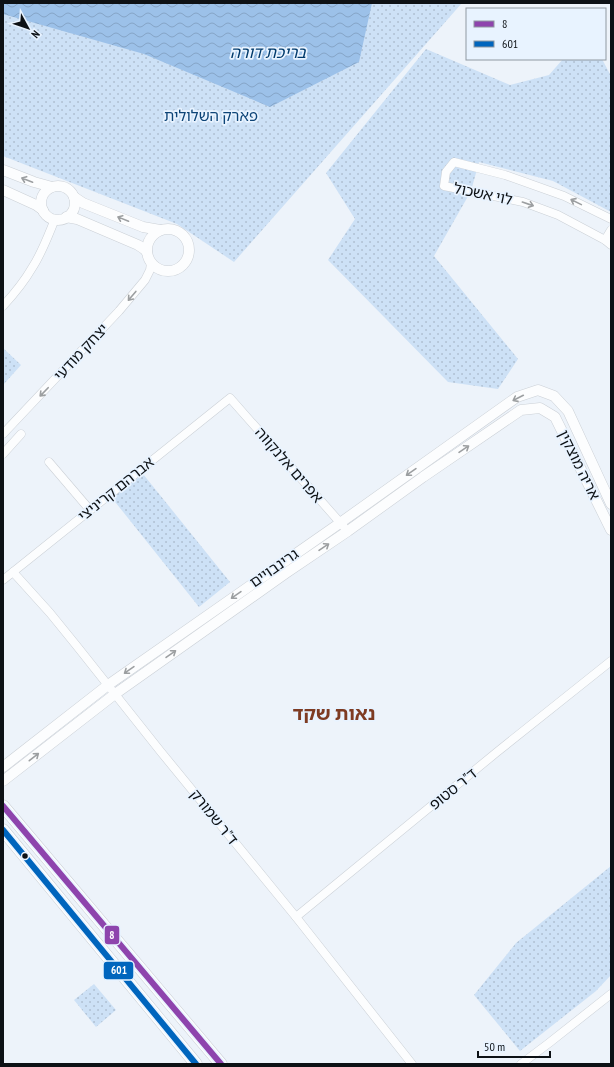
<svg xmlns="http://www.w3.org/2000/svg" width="614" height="1067" font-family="'PT Sans Narrow','Noto Sans Hebrew',sans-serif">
<defs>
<pattern id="park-dots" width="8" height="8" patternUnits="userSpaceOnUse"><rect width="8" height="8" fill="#cde1f6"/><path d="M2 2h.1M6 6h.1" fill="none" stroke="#afc0d2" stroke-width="1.8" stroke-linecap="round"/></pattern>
<pattern id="water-waves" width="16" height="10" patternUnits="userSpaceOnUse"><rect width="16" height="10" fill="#9cc1e9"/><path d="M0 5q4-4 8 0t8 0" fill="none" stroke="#85a5c7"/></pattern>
</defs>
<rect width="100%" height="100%" fill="#edf3fa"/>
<g fill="url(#park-dots)">
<path d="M3,3H462L234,262L177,224L3,156Z"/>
<path d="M426,49L510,85L549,75L563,59H602L611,76V212L553,181L479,162L471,191L434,256L518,359L498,389L448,382L328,260L355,219L326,173Z"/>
<path d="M3,348L21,365L3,385Z"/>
<path d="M143,474L230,582L199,607L112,498Z"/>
<path d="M611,866V975L596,991L520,1051L474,995L516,943Z"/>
<path d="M94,984L116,1010L96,1027L74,1000Z"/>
</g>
<path fill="url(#water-waves)" d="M3,3H372L359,62L270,107L144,54L3,14Z"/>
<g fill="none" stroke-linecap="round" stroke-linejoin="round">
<g stroke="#cbd0d6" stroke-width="9">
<g id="minor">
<path d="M611,219L564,196L505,175L454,162L446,172L444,186L523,202L558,215L605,240L611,245"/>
<path d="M605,240L611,230"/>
<path d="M3,306C14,294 24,282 32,268C42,253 48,236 55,219"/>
<path d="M3,434L119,311L145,280L150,270L151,263"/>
<path d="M3,454L21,434"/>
<path d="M49,462L90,510"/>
<path d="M13,572L50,613L76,645L161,752L296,917L412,1064"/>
<path d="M3,580L230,398L344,527"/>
<path d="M296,917L497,752L611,661"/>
<path d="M521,1064L549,1043L611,994"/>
</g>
</g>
<g stroke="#cbd0d6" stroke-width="11">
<g id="tertiary">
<path d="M3,170L34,182L52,187"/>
<circle cx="58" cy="203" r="17"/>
<path d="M3,190L36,205L43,210"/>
<path d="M74,197L83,203L143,227L160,230"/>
<path d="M66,217L77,219L138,245L144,249L147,252"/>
<circle cx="168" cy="250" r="21"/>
<path d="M3,767L108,685L340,523L517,397L538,390L554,396L568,411L611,504"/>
<path d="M3,781L115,694L286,573L348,531L423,477L521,410L540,408L555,417L611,530"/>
</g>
</g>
<g stroke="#cbd0d6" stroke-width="13">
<g id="secondary">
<path d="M3,806L221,1064"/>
<path d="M3,830L196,1064"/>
</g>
</g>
<use href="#minor" stroke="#fcfdfe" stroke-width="8"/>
<use href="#tertiary" stroke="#fcfdfe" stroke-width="10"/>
<use href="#secondary" stroke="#fcfdfe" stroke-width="12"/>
<g stroke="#e8f3ff" stroke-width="9">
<path id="bus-1" d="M3,806L221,1064"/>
</g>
<g stroke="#e8f3ff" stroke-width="9">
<path id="bus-2" d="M3,830L196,1064"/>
</g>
<use href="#bus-1" stroke="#8e44ad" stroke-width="6"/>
<use href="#bus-2" stroke="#0065bd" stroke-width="6"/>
</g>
<defs><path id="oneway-shaft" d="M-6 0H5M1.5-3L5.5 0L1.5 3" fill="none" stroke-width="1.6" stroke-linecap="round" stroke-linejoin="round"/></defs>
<g stroke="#9c9fa1">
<use href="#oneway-shaft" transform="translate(27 180) rotate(-159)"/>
<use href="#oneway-shaft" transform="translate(576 202) rotate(-154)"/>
<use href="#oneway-shaft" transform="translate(528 204) rotate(19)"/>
<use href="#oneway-shaft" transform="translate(123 219) rotate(-158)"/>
<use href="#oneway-shaft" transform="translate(132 296) rotate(130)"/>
<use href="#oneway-shaft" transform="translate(44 392) rotate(134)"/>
<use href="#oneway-shaft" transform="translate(518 398) rotate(153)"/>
<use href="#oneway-shaft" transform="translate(464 449) rotate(-34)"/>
<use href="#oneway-shaft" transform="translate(411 472) rotate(145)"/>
<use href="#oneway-shaft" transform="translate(324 547) rotate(-34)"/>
<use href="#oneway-shaft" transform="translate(236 595) rotate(145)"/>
<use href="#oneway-shaft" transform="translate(171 654) rotate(-35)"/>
<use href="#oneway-shaft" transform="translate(129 670) rotate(145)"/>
<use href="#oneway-shaft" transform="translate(34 757) rotate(-38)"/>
</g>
<circle fill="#0d1115" stroke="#e8f3ff" stroke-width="1.5" cx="25" cy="856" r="3.5"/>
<g text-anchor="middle" stroke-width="3.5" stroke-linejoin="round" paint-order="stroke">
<g font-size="15" fill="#0d4477" stroke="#e8f3ff">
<text x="211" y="121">פארק השלולית</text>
</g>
<g font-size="15" fill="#0d1115" stroke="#e8f3ff">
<text transform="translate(483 194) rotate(12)" y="5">לוי אשכול</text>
<text transform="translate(81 352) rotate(-47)" y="5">יצחק מודעי</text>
<text transform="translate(289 465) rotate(49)" y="5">אפרים אלנקווה</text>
<text transform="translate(579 465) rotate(64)" y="5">אריה מוצקין</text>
<text transform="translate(116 489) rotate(-39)" y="5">אברהם קריניצי</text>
<text transform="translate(274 568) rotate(-35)" y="5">גרינבויים</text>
<text transform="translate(453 789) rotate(-39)" y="5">ד"ר סטופ</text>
<text transform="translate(214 817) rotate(51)" y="5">ד"ר שמורק</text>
</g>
<g font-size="16" font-style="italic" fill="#003a6c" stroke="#e8f3ff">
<text x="268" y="58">בריכת דורה</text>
</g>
<g font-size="19" font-weight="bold" fill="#7e3b22" stroke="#e8f3ff">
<text x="334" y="720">נאות שקד</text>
</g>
</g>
<g stroke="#e8f3ff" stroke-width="1.5">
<rect x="104" y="925" width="16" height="20" rx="4" fill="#8e44ad"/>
<rect x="103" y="961" width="31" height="19" rx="4" fill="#0065bd"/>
</g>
<g font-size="11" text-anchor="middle" font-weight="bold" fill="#fff">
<text x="112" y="939">8</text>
<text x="119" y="974">601</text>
</g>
<rect width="614" height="1067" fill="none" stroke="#0d1115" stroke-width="8"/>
<rect x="466" y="8" width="140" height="52" fill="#e8f3ff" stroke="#9099a1"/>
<rect x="474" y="21" width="20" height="6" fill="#8e44ad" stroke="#9099a1"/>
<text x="502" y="28" font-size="12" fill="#0d1115">8</text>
<rect x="474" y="41" width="20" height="6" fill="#0065bd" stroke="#9099a1"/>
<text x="502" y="48" font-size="12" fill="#0d1115">601</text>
<g transform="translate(28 28) rotate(130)" stroke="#e8f3ff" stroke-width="3" paint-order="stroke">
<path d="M0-3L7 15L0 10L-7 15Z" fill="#0d1115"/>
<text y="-6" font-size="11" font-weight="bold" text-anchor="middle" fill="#0d1115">N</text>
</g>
<path d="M478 1051v6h72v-6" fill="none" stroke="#0d1115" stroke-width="2"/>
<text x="484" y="1051" font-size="12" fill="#0d1115" stroke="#e8f3ff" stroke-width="3" paint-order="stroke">50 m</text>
</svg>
